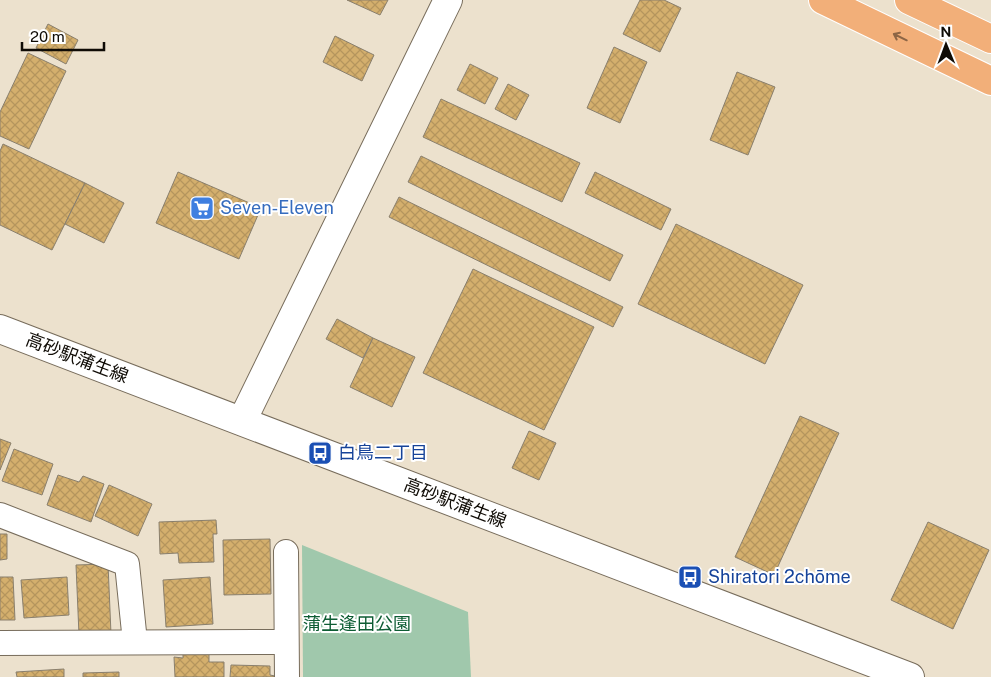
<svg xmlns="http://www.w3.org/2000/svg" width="991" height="677" font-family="'Public Sans','Noto Sans JP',sans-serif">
<defs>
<pattern id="building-cross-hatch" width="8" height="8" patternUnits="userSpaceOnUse" patternTransform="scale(1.25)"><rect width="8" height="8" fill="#d4af6d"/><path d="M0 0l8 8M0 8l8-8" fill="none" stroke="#b5955d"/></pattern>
</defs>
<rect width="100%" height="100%" fill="#ece1cd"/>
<path fill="#a0c8ac" d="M302,545L468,612L471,677H303Z"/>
<g fill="url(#building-cross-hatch)" stroke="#897f6d">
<path d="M347,0H388L380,15Z"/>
<path d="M640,0H664L681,8L660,52L623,34Z"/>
<path d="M48,24L78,40L66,64L36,48Z"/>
<path d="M335,36L374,55L362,81L323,62Z"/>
<path d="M614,47L647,62L620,123L587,108Z"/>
<path d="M28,53L66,71L29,149L0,136V112Z"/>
<path d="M470,64L498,78L485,104L457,90Z"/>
<path d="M737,72L775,87L748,155L710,140Z"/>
<path d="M508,84L529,95L516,120L495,109Z"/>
<path d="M441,99L580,163L562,202L423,137Z"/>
<path d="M3,144L85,183L52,250L0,225V151Z"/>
<path d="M421,156L623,255L610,281L408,182Z"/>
<path d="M178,172L261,208L239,259L156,223Z"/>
<path d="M595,172L671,209L661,230L585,193Z"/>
<path d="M85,183L124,203L104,243L65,224Z"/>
<path d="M399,197L623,307L613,327L389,217Z"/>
<path d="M676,224L803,285L765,364L638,304Z"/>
<path d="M473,269L594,327L544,430L423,373Z"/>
<path d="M337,319L373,338L363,358L326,339Z"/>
<path d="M373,338L415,357L392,407L350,387Z"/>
<path d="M800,416L839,433L774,575L735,557Z"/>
<path d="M529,431L556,443L539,480L512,468Z"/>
<path d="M0,439L11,443L0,470Z"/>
<path d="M14,449L53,464L42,495L2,481Z"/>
<path d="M58,475L79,482L83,476L104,484L91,522L47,505Z"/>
<path d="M109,485L152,504L138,536L95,516Z"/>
<path d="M216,520L217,534H213L214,562L179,563L178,553L160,554L159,522Z"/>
<path d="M928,522L989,550L953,629L891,600Z"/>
<path d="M0,534H7V559L0,560Z"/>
<path d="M270,539L271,594L224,595L223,540Z"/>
<path d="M108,564L111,634L79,635L76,565Z"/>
<path d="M0,577H13L15,620H0Z"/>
<path d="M67,577L69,615L24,618L21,580Z"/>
<path d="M210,577L213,624L166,627L163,580Z"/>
<path d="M209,645V662H224V677H175L174,657L183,658V646Z"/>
<path d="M231,665L270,666V675L280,677H230Z"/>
<path d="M64,669V677H17L16,672Z"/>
<path d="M119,672V677H83V673Z"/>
</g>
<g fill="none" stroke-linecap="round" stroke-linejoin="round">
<g stroke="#776c5b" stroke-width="26">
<g id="minor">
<path d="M0,515L127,564L135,642"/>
<path d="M286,552L287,677"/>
<path d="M0,643L286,642"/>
</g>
</g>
<g stroke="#776c5b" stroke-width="30">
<g id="tertiary">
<path d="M0,329L910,677"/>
<path d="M242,421L448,0"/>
</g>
</g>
<g stroke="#fff" stroke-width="30">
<g id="primary">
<path d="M823,0L991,81"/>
<path d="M909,0L991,39"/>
</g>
</g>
<use href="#minor" stroke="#fff" stroke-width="24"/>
<use href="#tertiary" stroke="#fff" stroke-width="28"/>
<use href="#primary" stroke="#f2af79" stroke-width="28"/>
</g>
<defs><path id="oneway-shaft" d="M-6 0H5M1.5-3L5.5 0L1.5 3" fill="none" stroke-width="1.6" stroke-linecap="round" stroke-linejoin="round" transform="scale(1.25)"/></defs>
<use stroke="#8c6545" href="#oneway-shaft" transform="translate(900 37) rotate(-154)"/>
<defs>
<g id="supermarket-square" transform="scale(1.25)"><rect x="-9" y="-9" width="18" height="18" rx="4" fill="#3f7fe0" stroke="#fff"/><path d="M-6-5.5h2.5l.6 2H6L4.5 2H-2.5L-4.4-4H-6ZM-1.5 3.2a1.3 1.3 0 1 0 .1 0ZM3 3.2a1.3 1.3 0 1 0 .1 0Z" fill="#fff"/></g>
<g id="bus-square" transform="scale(1.25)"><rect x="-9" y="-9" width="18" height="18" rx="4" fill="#1a4fb4" stroke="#fff"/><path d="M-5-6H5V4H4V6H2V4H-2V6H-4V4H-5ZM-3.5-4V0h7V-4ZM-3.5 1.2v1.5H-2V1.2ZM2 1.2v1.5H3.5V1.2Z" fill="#fff"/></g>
</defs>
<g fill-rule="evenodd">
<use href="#supermarket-square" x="202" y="208"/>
<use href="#bus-square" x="320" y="453"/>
<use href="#bus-square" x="690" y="577"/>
</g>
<g text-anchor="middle" stroke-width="4" stroke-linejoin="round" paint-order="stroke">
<g font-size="18" fill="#366cbe" stroke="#fff" text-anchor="start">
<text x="220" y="214">Seven-Eleven</text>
</g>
<g font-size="18" fill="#0f0b05" stroke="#fff">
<text transform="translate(77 358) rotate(21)" y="6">高砂駅蒲生線</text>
<text transform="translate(455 503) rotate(21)" y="6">高砂駅蒲生線</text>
</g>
<g font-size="18" fill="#164399" stroke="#fff" text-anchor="start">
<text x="338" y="459">白鳥二丁目</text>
<text x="708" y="583">Shiratori 2chōme</text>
</g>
<g font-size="18" fill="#0d5c33" stroke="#fff">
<text x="357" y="630">蒲生逢田公園</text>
</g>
</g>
<g transform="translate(946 45) rotate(359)" stroke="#ffffff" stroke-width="4" paint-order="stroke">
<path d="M0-4L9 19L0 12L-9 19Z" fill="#0f0b05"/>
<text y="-8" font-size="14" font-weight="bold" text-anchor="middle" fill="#0f0b05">N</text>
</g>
<path d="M22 42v8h82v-8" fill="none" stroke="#0f0b05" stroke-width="2.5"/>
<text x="30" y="42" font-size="15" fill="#0f0b05" stroke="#ffffff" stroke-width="4" paint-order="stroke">20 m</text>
</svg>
